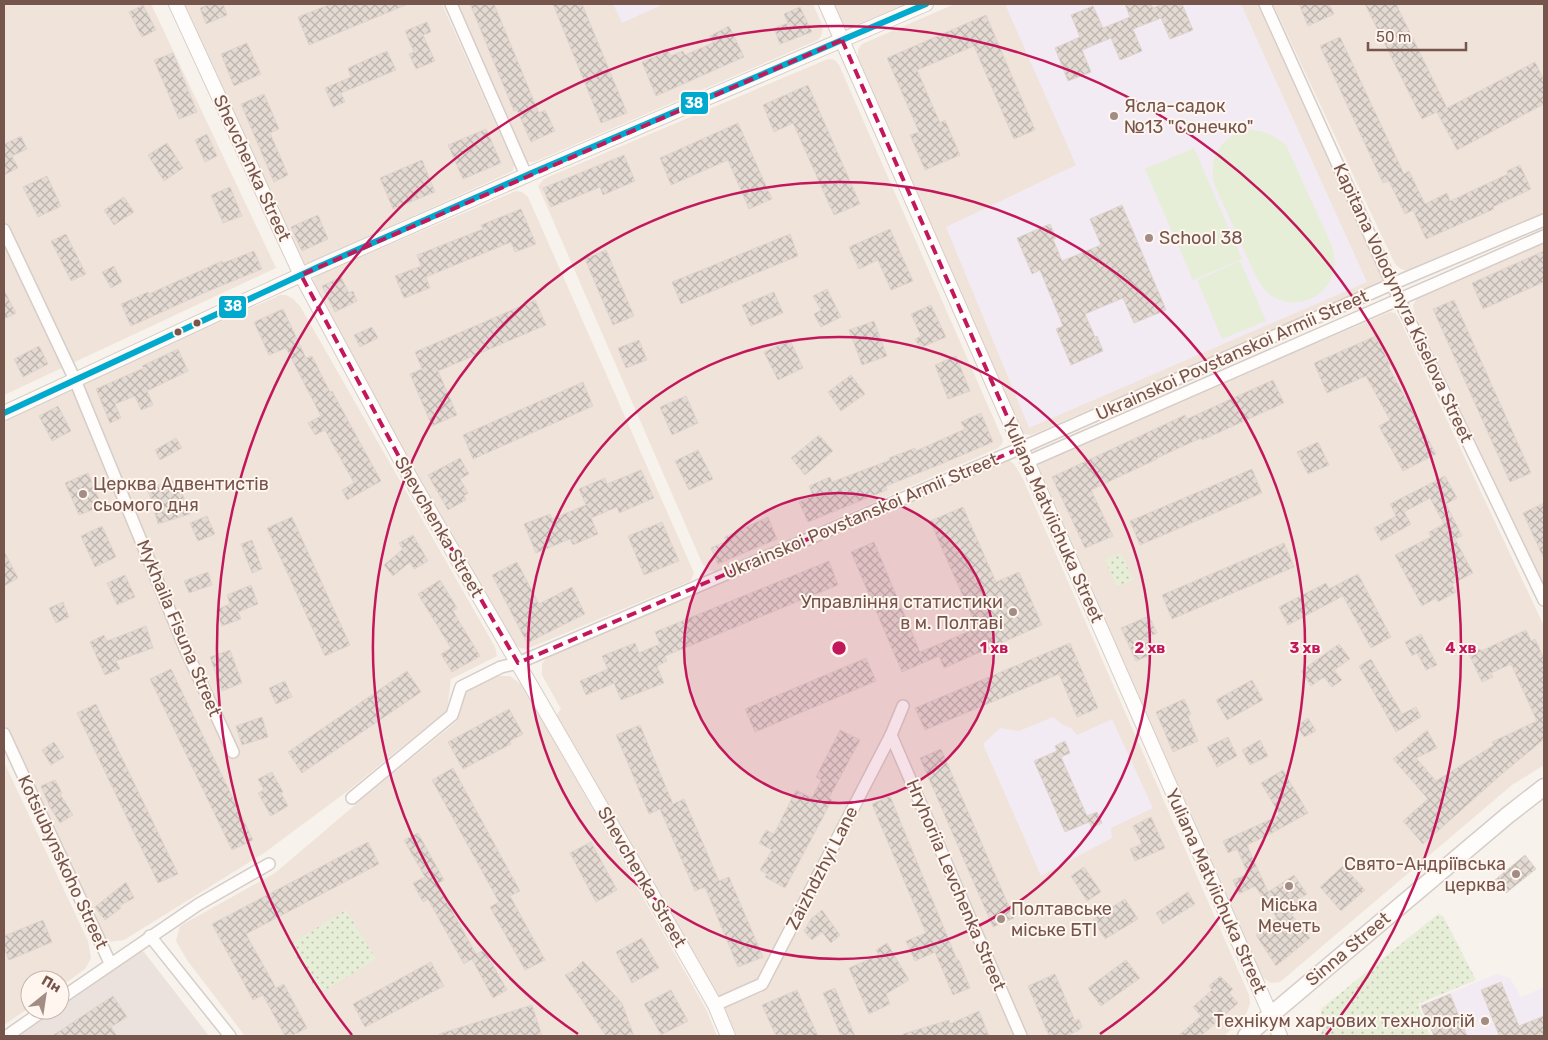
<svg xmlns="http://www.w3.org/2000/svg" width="1548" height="1040" font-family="Rubik,sans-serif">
<defs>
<pattern id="grass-dots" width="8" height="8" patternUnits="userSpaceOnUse" patternTransform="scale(1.25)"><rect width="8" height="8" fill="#e7eed7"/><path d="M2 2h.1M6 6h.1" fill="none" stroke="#c0c4b1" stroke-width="1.8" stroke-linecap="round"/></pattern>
<pattern id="building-cross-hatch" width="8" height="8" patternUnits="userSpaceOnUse" patternTransform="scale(1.25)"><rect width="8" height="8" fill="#e4dad4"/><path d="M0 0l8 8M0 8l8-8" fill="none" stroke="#bdb4ae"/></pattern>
</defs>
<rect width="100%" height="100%" fill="#f7f2ec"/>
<g fill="#f0e3da">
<path d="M4,4H151L276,268L4,395Z"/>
<path d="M181,4H442L514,165L513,171L309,263L302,264Z"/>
<path d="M457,4H813L823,27L821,36L818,40L534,162H527L522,158Z"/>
<path d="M832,4H906L853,26L844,24L837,15Z"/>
<path d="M955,4H1257L1382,276V283L1377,286L1031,435L1024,434L1019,429L858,60V50L862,44Z"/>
<path d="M1273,4H1544V215L1416,270L1407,271L1401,269L1395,264Z"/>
<path d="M828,59L835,60L839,65L1003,440L1002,444L998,448L717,571H711L703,565L538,186L543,180L548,177Z"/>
<path d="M516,191L522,192L528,197L694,573L691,580L688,582L527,649L520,648L513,644L507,638L310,285L313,280L318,275Z"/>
<path d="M1544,239V586L1415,314L1413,305L1417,298L1425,293Z"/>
<path d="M280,295H286L293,299L300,306L495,647L497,656L451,679L447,710L349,790L264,853L124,940L109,942L101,932L4,723V419Z"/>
<path d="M1390,312L1395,313L1399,318L1544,626V765L1512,785L1280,982L1271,983L1260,976L1037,465L1040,460Z"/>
<path d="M1004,461H1010L1014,464L1023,479L1249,995L1250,1003L1247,1012L1244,1017L1224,1036H737L729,1019L574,744L558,720L557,714L561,709L542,675V664L547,657L555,651Z"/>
<path d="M498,676H510L523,686L706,1009L717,1036H245L187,960L176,941L180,926L275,873L368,794L456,722L467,691Z"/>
<path d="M4,762L88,941L91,958L85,969L60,987V980H30V1007L4,1025Z"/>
</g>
<path fill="#ebe2dd" d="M137,949L144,952L209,1036H16L53,1010H60V1005Z"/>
<g fill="#f2ebf3">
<path d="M613,4H664L622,23Z"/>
<path d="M1005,4H1241L1367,282L1029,428L946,227L1076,165Z"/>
<path d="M1053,717L1063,725L1071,728L1077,735L1112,719L1153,808L1111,828L1112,838L1041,876L983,744L1000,728L1019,731Z"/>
<path d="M1497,974L1510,978L1521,997L1544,987V1036H1433L1420,1005Z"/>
</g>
<g fill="url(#grass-dots)">
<path d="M1121,553L1133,580L1117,587L1105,560Z"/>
<path d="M346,910L376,959L319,994L289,945Z"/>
<path d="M1438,914L1443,916L1476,980L1418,1004L1430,1036H1318L1322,1032L1321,1009Z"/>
</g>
<g fill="#e7eed7">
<path d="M1248,130C1264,130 1274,135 1286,145L1332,246C1334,254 1336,261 1334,269C1330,296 1297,311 1274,297C1266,293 1261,285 1256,277L1215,186C1207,158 1220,137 1248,130Z"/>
<path d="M1194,148L1242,259L1193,280L1145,169Z"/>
<path d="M1240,261L1266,321L1222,339L1197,280Z"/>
</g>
<g fill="url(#building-cross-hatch)" stroke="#e0d4ce">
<path d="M210,4H223L227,15L206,24L200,8Z"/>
<path d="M331,4H408L309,45L298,17Z"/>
<path d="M470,4H494L539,113L545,110L555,131L531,142L517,110L514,111Z"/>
<path d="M553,4H582L627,113L601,123Z"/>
<path d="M1125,4H1151L1153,8L1162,4H1182L1193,30L1170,39L1161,18L1133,29L1142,51L1120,60L1111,38L1082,50L1091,72L1068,81L1055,48L1080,37L1071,15L1093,6L1103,28L1130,17Z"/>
<path d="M1299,4H1329L1334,14L1308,26Z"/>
<path d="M1365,4H1396L1447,108L1535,62L1544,80V104L1457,150L1437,112L1422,119Z"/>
<path d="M143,5L156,30L142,37L129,12Z"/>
<path d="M800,7L812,32L780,44L774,28L788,23L784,14Z"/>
<path d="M986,15L1035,130L1014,139L974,46L917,70L940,123L945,120L960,155L925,170L910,135L919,132L887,58Z"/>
<path d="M427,22L431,32L423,35L435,61L416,69L409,54L414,52L405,31Z"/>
<path d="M729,26L744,57L656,96L642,62L668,51L671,56L683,51L685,55L713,43L710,36Z"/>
<path d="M1340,37L1404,174L1409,171L1425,204L1447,193L1450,201L1508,174L1507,171L1520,165L1531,189L1493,207L1494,209L1426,239L1413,210L1405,214L1389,181L1383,183L1320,46Z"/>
<path d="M247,43L261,74L234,86L221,54Z"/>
<path d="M387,51L396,70L341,93L345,102L333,107L325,88L351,77L348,68Z"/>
<path d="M173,53L197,112L179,119L154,60Z"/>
<path d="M808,85L860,204L834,215L793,123L774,132L763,105Z"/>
<path d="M264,94L279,129L270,133L288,175L274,182L241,104Z"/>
<path d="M738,123L772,199L749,209L728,160L671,185L660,158Z"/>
<path d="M486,129L501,163L463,179L448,145Z"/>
<path d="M207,134L217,156L205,162L195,140Z"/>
<path d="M21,136L27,149L12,156L18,168L4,175V141L5,144Z"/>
<path d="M167,143L183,168L164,181L148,155Z"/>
<path d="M624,155L635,181L603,195L600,187L551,207L543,188Z"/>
<path d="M422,160L435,192L393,209L380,178Z"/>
<path d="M47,176L61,206L38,217L23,187Z"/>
<path d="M230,187L242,216L223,223L211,195Z"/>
<path d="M124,197L134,212L114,225L104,210Z"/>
<path d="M1122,205L1166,310L1134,323L1123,298L1085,314L1095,337L1097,336L1103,351L1071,365L1056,329L1063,326L1040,270L1032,274L1017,238L1050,224L1056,238L1053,239L1062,261L1101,245L1090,219Z"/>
<path d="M521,209L536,244L515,252L511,242L426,277L430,288L404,298L395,276L421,266L417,255L483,229L481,225Z"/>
<path d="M318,215L328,239L302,251L291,227Z"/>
<path d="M890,229L913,281L891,290L878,260L859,269L849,247Z"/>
<path d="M66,234L86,274L71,281L51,241Z"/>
<path d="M790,234L798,256L681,304L672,282Z"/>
<path d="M606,250L634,316L613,325L585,259Z"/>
<path d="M254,251L262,269L206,292L131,326L121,304L148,292L149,294L222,261L223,263Z"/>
<path d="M1544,251V282L1483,309L1472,283Z"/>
<path d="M114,266L122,282L111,288L102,272Z"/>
<path d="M341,277L349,293L353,291L357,301L335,312L322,286Z"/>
<path d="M827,289L841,317L821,327L814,314L821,310L813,296Z"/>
<path d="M4,290L16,313L4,319Z"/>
<path d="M774,292L783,313L751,326L742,305Z"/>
<path d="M535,300L546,325L438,371L457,415L432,426L410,374L422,369L415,352Z"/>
<path d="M1454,300L1531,473L1510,482L1433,309Z"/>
<path d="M931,305L946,337L920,348L915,339L921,336L911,314Z"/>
<path d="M283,309L306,358L312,356L330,392L332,391L381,481L347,500L342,490L354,483L325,430L315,435L308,423L321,416L286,348L269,355L254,322Z"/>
<path d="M874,321L887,356L862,365L849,330Z"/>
<path d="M372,327L378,338L360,347L354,335Z"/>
<path d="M1376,336L1390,365L1388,366L1436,454L1403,471L1379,426L1390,420L1366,376L1327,393L1314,363Z"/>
<path d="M639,340L647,360L626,368L618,348Z"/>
<path d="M790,340L803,368L778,380L764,352Z"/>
<path d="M39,346L48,364L23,377L14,359Z"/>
<path d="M178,349L188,371L147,391L153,405L141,410L135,396L115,404L121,418L110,423L96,389L144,368L142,366Z"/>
<path d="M956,356L970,391L948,399L935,365Z"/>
<path d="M851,375L865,394L841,411L828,392Z"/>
<path d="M1273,380L1284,403L1202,440L1201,438L1157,458V459L1091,490L1113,536L1085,548L1052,477L1185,415L1187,419Z"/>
<path d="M583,382L593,406L473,459L463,435Z"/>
<path d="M686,396L698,423L672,435L660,407Z"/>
<path d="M58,406L71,431L52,441L39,416Z"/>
<path d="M981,413L993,442L941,464L886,486L887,490L808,522L799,502L813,496L809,486L830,477L832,482L890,460L889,458L915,448L916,451L965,429L961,422Z"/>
<path d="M819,435L833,451L805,475L791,458Z"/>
<path d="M176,438L182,448L160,460L155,450Z"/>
<path d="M1318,442L1329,465L1308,474L1297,452Z"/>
<path d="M698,450L713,479L689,490L675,461Z"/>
<path d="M460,458L469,474L460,479L468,493L464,496L466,500L448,510L428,475Z"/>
<path d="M1252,469L1262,493L1140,545L1130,521Z"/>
<path d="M641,470L654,498L619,513L617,507L591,518L598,534L573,545L570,539L536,553L524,524L550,514L552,519L586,505L579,489L605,478L607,484Z"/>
<path d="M88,473L102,506L79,515L65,483Z"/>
<path d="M1445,476L1457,498L1446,504L1462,536L1455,539L1473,573L1452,584L1456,592L1438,602L1436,598L1422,606L1395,555L1431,537L1429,532L1444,524L1430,498L1404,512L1411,524L1381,541L1374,528L1396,516L1390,504Z"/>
<path d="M177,479L190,514L158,524L152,503H153L147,489Z"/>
<path d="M1544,503V559L1523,513Z"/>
<path d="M963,507L996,582L1019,572L1042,625L944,668L939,656L902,672L851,552L874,542L920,652L977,628L930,521Z"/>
<path d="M207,516L215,534L198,541L190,523Z"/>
<path d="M292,517L350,645L325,656L267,528Z"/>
<path d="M768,517L777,539L718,564L711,548L726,541L725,537Z"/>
<path d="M662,522L679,561L644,575L628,536Z"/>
<path d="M102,526L116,557L95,567L81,536Z"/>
<path d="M413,535L428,561L414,569L410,562L393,576L384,565L403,549L399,543Z"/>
<path d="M252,540L262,569L252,573L241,544Z"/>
<path d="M1284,543L1294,567L1172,619L1162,595Z"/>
<path d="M4,551L18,578L4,586Z"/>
<path d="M829,561L838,585L665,656L667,661L657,666L664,683L621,700L614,683L586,695L580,681L608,669L602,656L635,643L639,653L660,644L655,632Z"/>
<path d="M517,562L539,604L572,587L585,614L527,643L492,575Z"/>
<path d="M208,572L212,585L189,593L184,581Z"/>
<path d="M1358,574L1391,637L1371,648L1343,596L1288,625L1279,607L1326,583L1329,589Z"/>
<path d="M125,575L135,597L117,605L107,583Z"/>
<path d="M440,580L457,608L453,611L480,656L452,672L441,654L451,648L418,594Z"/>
<path d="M251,585L258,604L238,612L241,619L222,626L216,610L230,604L227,595Z"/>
<path d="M63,602L69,617L56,623L49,608Z"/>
<path d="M1149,616L1157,633L1146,638L1153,654L1136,661L1121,628Z"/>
<path d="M146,626L153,648L116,661L120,669L105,675L90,642L104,635L107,641Z"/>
<path d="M1526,630L1531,641L1535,639L1544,659V739L1502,774L1423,844L1403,821L1428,799L1393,759L1427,730L1437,748L1416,758L1436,781L1494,745L1492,742L1537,721L1511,664L1491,673L1493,677L1482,682L1469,654L1480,649L1481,651Z"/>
<path d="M1421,634L1437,665L1426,670L1417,653L1412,656L1405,642Z"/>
<path d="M1070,643L1098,708L1077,717L1059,674L925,730L915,708Z"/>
<path d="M1339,644L1350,659L1334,670L1342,680L1332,687L1324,677L1311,686L1301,671Z"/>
<path d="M230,650L242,683L222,691L210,657Z"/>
<path d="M866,658L876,681L755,732L745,709Z"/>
<path d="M1371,659L1402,714L1416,707L1421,717L1396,732L1359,666Z"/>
<path d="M171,669L253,840L232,850L150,679Z"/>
<path d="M407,671L421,692L302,773L288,752Z"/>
<path d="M1252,680L1263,700L1227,720L1216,700Z"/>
<path d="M285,681L292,697L276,704L269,688Z"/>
<path d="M1184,699L1191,714L1188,716L1198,741L1173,752L1156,712Z"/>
<path d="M96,704L178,874L158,883L77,713Z"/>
<path d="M509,709L523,734L510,741L511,744L463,769L448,742Z"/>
<path d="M262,717L268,737L242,745L236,726Z"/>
<path d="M1308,718L1316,731L1304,737L1297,726Z"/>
<path d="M640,725L673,804L684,799L719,881L729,877L763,957L738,967L705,887L695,891L660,809L649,814L616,735Z"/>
<path d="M840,730L860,740L829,798L832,800L785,888L765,877L767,874L760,870L772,850L759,843L766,830L774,834L796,790L812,798L821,780L816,777Z"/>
<path d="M1228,737L1237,756L1217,767L1207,747Z"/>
<path d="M1260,740L1268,756L1250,765L1242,750Z"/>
<path d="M1065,741L1070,753L1061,757L1087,816L1097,812L1102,823L1092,828L1089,822L1065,832L1034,761L1057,751L1055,746Z"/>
<path d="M54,742L64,757L51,765L42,750Z"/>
<path d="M941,749L1014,918L993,927L920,758Z"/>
<path d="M453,768L520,891L510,896L545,960L525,970L490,907L499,902L432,780Z"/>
<path d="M1283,770L1308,813L1272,833L1247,845L1268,892L1294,875L1307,894L1298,899L1299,905L1298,908L1292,915L1310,938L1276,966L1256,935L1277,918L1255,886L1239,894L1233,880L1248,874L1237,849L1228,853L1223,841L1280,815L1261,783Z"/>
<path d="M272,772L283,792L281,793L288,806L271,816L258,793L264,790L258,779Z"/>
<path d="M55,780L62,793L60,794L73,815L60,823L50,807L41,786Z"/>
<path d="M890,796L957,960H959L970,988L953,995L935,952L915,961L906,941L926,933L872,804Z"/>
<path d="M1151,817L1165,848L1135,861L1130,849L1142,844L1133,826Z"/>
<path d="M418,833L444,880L437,884L476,954L484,950L507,990L493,998L472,959L464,964L428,899L423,902L413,883L425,877L404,840Z"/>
<path d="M368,842L379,864L246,934L276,988L284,984L307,1028L291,1036H285L263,995L253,1000L212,924Z"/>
<path d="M591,842L617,890L596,902L570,853Z"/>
<path d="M1525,855L1536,869L1506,893L1495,880Z"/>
<path d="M1343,866L1365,890L1341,911L1320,887Z"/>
<path d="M1084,867L1101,892L1087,901L1071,876Z"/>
<path d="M126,882L134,898L119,906L121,908L105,920L95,907Z"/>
<path d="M1188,892L1195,904L1163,924L1156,913Z"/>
<path d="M1125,899L1138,919L1105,939L1093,919Z"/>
<path d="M822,910L840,935L831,943L822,932L812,940L804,931L811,919Z"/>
<path d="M43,920L52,942L9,960L4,948V936Z"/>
<path d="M642,938L659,968L632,983L616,952Z"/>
<path d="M887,943L909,980L886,994L890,1004L869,1014L849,968L879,955L876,950Z"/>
<path d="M1126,960L1140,978L1101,1006L1088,988Z"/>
<path d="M583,961L622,1003L634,1036H606L565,975L573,971Z"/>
<path d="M431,962L444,986L365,1027L353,1004Z"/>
<path d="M1055,974L1075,1021L1079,1019L1082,1027L1079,1030L1066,1036H1049L1028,986Z"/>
<path d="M1220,976L1233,989L1229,993L1238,1003L1201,1036H1178L1201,1016L1193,1007L1212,990L1209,986Z"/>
<path d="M1501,982L1519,1026L1544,1016V1036H1496L1499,1035L1481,990Z"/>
<path d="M835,988L855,1036H841L823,993Z"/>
<path d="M671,990L688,1021L661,1035L644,1004Z"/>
<path d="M797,990L818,1036H776L762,1005Z"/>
<path d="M1450,994L1467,1036H1434L1421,1006Z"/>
<path d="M113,996L127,1017L111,1027L117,1036H52Z"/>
<path d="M532,1005L542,1036H440L439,1034Z"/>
<path d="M979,1011L989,1036H903V1034L949,1020L950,1024Z"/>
</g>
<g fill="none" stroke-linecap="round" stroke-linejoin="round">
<g stroke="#d6cdc8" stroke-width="14">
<g id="minor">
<path d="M451,4L526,175"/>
<path d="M1265,4L1392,284L1544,600"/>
<path d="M4,230L75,380L185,648L233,752"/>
<path d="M1027,462L1544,236"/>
<path d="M4,734L110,963"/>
<path d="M891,735L1021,1036"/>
<path d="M352,798L452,715L461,687L501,667L518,663L1021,448L1392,284L1544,220"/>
<path d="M150,936L230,1036"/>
<path d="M60,999L199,904L269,864"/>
<path d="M715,1005L762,984L891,735L903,706"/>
<path d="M7,1036L44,1010"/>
</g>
</g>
<g stroke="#d6cdc8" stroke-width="16">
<g id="tertiary">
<path d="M176,4L301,275L411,479L647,886L715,1005L728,1036"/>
<path d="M826,4L1280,1036"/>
<path d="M4,413L318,267L534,172L926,4"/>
</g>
</g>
<g stroke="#d7cdc8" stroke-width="19">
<path id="secondary" d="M1246,1036L1508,815L1544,787"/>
</g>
<use href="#minor" stroke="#fefdfc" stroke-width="11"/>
<use href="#tertiary" stroke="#fefdfc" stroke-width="14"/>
<use href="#secondary" stroke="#fefdfc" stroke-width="16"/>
<g stroke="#fff6ef" stroke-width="10">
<path id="bus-1" d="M4,413L318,267L534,172L926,4"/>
</g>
<use href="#bus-1" stroke="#00a9ce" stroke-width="6"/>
</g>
<path fill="none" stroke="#c2185b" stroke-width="4" stroke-dasharray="10 6" stroke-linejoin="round" d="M842,40L1021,448L518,663L411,479L301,275Z"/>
<circle cx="839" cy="648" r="155" fill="#c2185b" fill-opacity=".12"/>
<g fill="none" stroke="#c2185b" stroke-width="2.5">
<circle cx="839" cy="648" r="155"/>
<circle cx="839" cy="648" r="311"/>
<path d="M578 1034A466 466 0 1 1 1100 1034"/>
<path d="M352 1035A622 622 0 1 1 1326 1035"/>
</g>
<g fill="#a38c84" stroke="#fff6ef" stroke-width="2">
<circle cx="1114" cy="116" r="5"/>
<circle cx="1149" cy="238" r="5"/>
<circle cx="83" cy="494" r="5"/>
<circle cx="1013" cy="612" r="5"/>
<circle cx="1516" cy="874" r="5"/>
<circle cx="1289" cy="886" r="5"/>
<circle cx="1001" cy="919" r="5"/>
<circle cx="1485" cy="1021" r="5"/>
</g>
<g fill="#76554c" stroke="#fff6ef" stroke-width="2">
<circle cx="197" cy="323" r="4.5"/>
<circle cx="178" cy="332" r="4.5"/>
</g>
<g text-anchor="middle" stroke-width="4" stroke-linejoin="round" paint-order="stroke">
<g font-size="18" fill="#76554c" stroke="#fff6ef" text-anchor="start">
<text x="1124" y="112">Ясла-садок<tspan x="1124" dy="21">№13 "Сонечко"</tspan></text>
<text x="1159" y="244">School 38</text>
<text x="93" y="490">Церква Адвентистів<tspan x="93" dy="21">сьомого дня</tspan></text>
<text x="1003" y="608" text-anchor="end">Управління статистики<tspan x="1003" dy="21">в м. Полтаві</tspan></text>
<text x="1506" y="870" text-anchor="end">Свято-Андріївська<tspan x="1506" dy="21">церква</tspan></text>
<text x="1289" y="911" text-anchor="middle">Міська<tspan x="1289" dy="21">Мечеть</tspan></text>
<text x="1011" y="915">Полтавське<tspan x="1011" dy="21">міське БТІ</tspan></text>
<text x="1475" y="1027" text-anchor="end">Технікум харчових технологій</text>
</g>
<g font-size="18" fill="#76554c" stroke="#fff6ef">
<text transform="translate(252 168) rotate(65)" y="6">Shevchenka Street</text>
<text transform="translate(1403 303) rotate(65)" y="6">Kapitana Volodymyra Kiselova Street</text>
<text transform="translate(1232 355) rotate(-24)" y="6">Ukrainskoi Povstanskoi Armii Street</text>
<text transform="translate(861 516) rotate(-23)" y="6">Ukrainskoi Povstanskoi Armii Street</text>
<text transform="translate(1053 520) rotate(66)" y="6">Yuliana Matviichuka Street</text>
<text transform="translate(439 527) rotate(60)" y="6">Shevchenka Street</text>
<text transform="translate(179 628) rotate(67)" y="6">Mykhaila Fisuna Street</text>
<text transform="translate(63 862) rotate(65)" y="6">Kotsiubynskoho Street</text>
<text transform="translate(822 868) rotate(-63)" y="6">Zaizhdzhyi Lane</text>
<text transform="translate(642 877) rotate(60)" y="6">Shevchenka Street</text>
<text transform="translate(956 885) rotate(67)" y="6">Hryhoriia Levchenka Street</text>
<text transform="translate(1216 891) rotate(66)" y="6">Yuliana Matviichuka Street</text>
<text transform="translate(1348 949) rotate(-40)" y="6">Sinna Street</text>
</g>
</g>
<circle cx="839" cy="648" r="8" fill="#c2185b" stroke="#fff6ef" stroke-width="2.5"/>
<g font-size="15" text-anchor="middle" font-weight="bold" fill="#c2185b" stroke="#fff6ef" stroke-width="4" stroke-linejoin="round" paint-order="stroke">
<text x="994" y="653">1 хв</text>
<text x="1150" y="653">2 хв</text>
<text x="1305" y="653">3 хв</text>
<text x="1461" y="653">4 хв</text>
</g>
<g stroke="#fff6ef" stroke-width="2">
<rect x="680" y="91" width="29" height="24" rx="5" fill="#00a9ce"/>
<rect x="218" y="295" width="29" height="24" rx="5" fill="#00a9ce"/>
</g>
<g font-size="14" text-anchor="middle" font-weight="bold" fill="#fff">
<text x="694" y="108">38</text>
<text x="233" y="311">38</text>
</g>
<rect width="1548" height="1040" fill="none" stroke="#76554c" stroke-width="10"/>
<g transform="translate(45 995) rotate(30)"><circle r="24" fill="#fff6ef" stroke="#c8b6ae"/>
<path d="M0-4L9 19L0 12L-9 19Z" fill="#a38c84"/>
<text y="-8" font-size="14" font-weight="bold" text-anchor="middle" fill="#76554c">Пн</text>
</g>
<path d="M1368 42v8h98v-8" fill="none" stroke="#76554c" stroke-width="2.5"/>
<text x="1376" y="42" font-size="15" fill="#76554c" stroke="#fff6ef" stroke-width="4" paint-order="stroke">50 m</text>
</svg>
